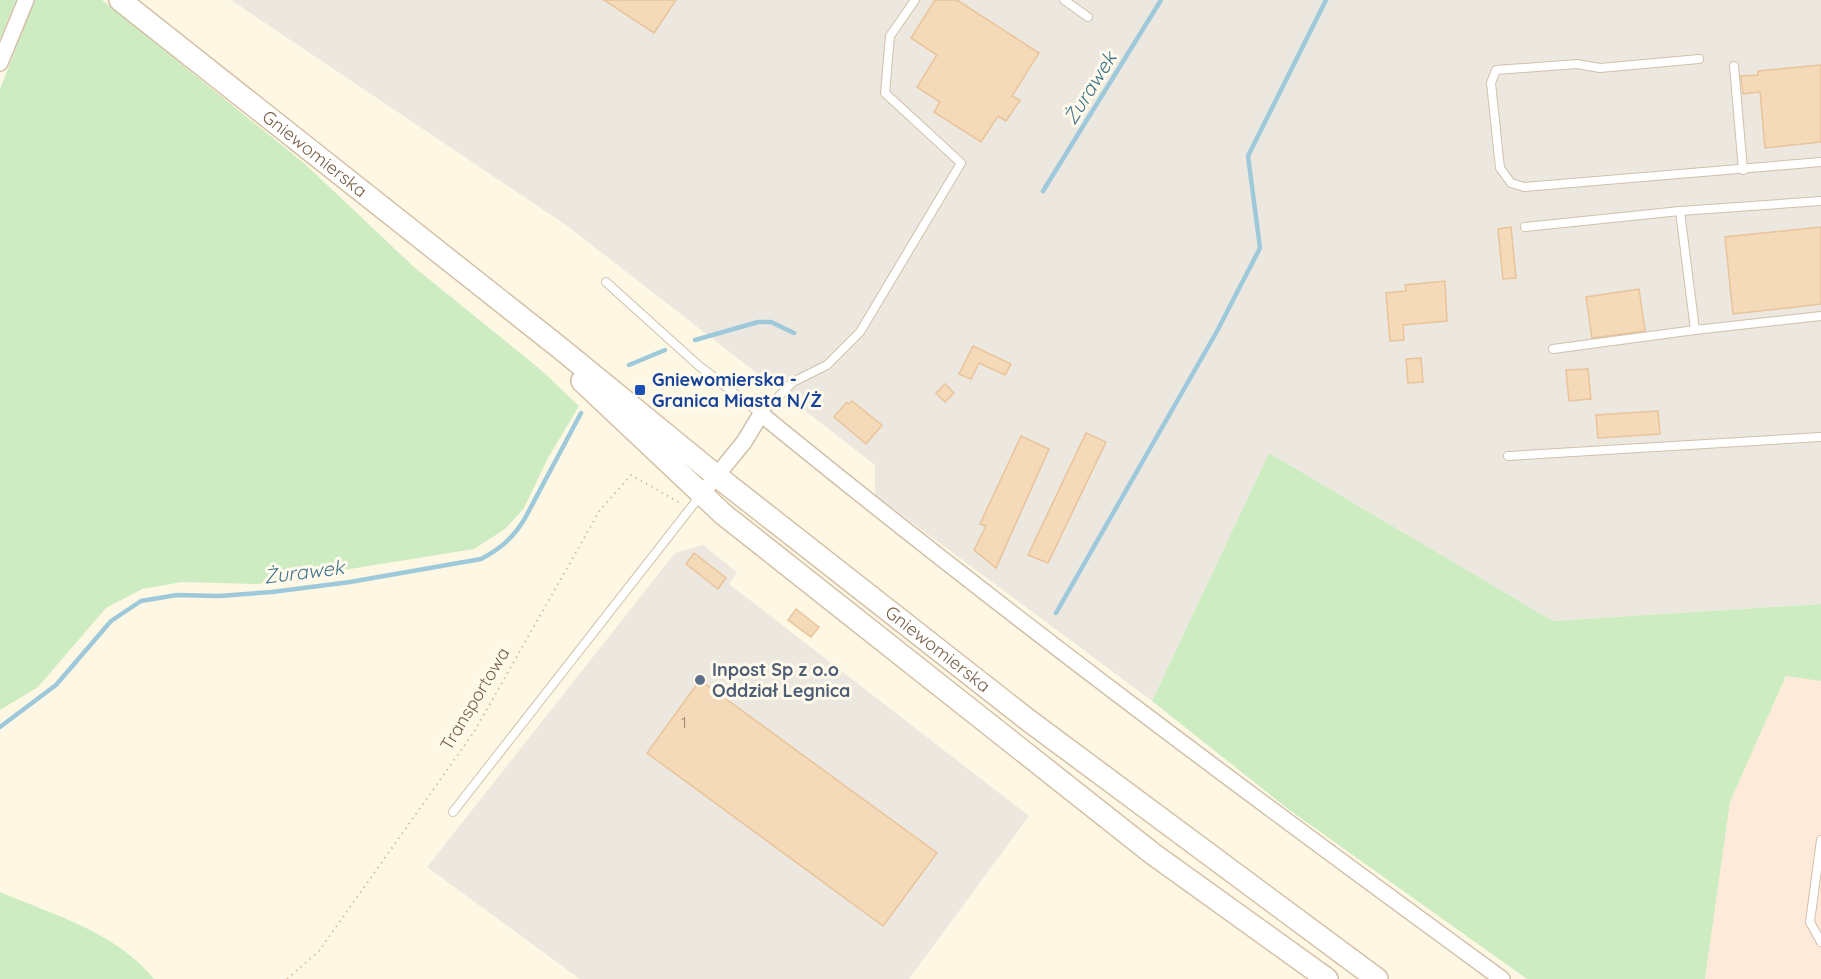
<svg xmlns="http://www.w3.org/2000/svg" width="1821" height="979" font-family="Quicksand,sans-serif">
<rect width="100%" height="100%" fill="#fef7e4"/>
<path fill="#ffe9d8" d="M1787,675L1821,681V979H1705L1730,802Z"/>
<g fill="#ede8df">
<path d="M231,0H1821V604L1553,621L1269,453L1152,701L875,495V465L566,225Z"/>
<path d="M703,545L737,572L729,584L1029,816L909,979H580L427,867L675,553Z"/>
</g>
<g fill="#cdecc2">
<path d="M0,0H16L0,39Z"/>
<path d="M35,0H102L305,164L414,267L541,370L579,406L548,458L524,508L505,529L474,549L257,584L182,582L142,589L106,608L38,687L0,710V89Z"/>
<path d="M1269,453L1553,621L1821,604V681L1786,676L1730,802L1705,979H1527L1288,809L1152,701Z"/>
<path d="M0,892C54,915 116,932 154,979H0Z"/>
</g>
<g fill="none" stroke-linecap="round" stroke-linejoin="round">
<g stroke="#9dc9db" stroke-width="4.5">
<path d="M1043,191L1161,0"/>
<path d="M695,340L758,322H771L794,333"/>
<path d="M629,365L665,350"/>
<path d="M1056,613L1216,333L1260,248L1248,156L1326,0"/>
<path d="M0,727L56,685L111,621L141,601L177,595L219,596L272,592L350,582L481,559C500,549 512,539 524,520L581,413"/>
</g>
</g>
<g fill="#f5daba" stroke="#e9c399" stroke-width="1.5">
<path d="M604,0H676L654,33Z"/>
<path d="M935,0H957L1039,53L1012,96L1020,100L1006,121L998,116L981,142L934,112L940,102L917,87L937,55L911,38Z"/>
<path d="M1821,65V142L1765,148L1760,92L1743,94L1741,76L1758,75V71Z"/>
<path d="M1511,227L1516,278L1503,279L1498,229Z"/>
<path d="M1821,227V304L1733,314L1725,237Z"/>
<path d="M1445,281L1447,321L1403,325L1404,340L1390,341L1386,293L1406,291L1405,285Z"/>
<path d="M1639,289L1645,331L1592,338L1586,297Z"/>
<path d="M973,346L1011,364L1005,375L979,363L971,379L959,374Z"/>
<path d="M1421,358L1423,382L1408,383L1406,359Z"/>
<path d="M1588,369L1591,399L1569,401L1566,370Z"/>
<path d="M945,384L954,393L945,402L936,393Z"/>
<path d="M852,401L882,425L866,444L834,417L847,402L849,404Z"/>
<path d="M1658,411L1660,434L1598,438L1596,415Z"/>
<path d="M1086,433L1106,442L1048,563L1028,555Z"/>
<path d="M1021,436L1049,449L996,568L974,550L986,526L980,524Z"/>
<path d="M694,553L726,578L718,589L686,564Z"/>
<path d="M796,609L819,627L811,637L788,620Z"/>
<path d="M700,680L937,853L883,926L647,753Z"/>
</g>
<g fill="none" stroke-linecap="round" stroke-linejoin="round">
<g stroke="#d0c0aa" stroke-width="10">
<g id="lane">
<path d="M1064,0L1088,17"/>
<path d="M1699,59L1600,68L1577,64L1496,70L1491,83L1500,168L1511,183L1524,187L1821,162"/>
<path d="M1734,66L1743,170"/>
<path d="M1680,211L1695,330L1821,316"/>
<path d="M1525,227L1680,211L1821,201"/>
<path d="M606,282L698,365L761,414L793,382L827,365L860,332L961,163L885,93L890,36L915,0"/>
<path d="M1553,349L1695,330"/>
<path d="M1508,456L1821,437"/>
<path d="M453,812L700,496"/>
<path d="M1821,840L1810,922L1821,942"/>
</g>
</g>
<g stroke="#d0c0aa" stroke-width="18">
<g id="street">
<path d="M0,63L26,0"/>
<path d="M700,496L744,442L761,414C1002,611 1251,796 1502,979"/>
</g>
</g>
<g stroke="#d3c1a7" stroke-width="24">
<g id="secondary">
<path id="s1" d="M120,0L560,348L718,477L1028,720L1377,979"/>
<path d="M582,381L723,514L1153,854L1327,979"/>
</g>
</g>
<path stroke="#dabd9d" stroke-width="2" stroke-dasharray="1.5 4.5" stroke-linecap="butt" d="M287,979L319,951L474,732L600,510L631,475L682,504"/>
<use href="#lane" stroke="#fff" stroke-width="8"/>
<use href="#street" stroke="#fff" stroke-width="15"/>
<use href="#secondary" stroke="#fff" stroke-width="21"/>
</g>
<rect fill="#1a4fb4" stroke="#fffaec" stroke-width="2" x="634" y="384" width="12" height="12" rx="3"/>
<circle fill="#5c6f8a" stroke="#fffaec" stroke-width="2" cx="700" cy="680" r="6"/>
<g text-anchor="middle" stroke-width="6" stroke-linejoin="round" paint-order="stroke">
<g font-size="15" fill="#977e64">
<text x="684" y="728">1</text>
</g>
<g font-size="18" fill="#786048" stroke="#fffaec">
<text dy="6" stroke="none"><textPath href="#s1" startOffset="248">Gniewomierska</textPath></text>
<text dy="6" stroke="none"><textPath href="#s1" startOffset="1044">Gniewomierska</textPath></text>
<text transform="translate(475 699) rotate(-59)" y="6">Transportowa</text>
</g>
<g font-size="18" font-weight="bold" fill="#164399" stroke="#fffaec" text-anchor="start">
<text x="652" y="386">Gniewomierska -<tspan x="652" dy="21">Granica Miasta N/Ż</tspan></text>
</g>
<g font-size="18" font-weight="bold" fill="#4e5e75" stroke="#fffaec" text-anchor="start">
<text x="712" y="676">Inpost Sp z o.o<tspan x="712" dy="21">Oddział Legnica</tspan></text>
</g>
<g font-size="20" font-style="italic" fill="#40768d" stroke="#fffaec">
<text transform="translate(1090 88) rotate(-58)" y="7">Żurawek</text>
<text transform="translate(304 572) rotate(-7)" y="7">Żurawek</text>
</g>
</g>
</svg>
